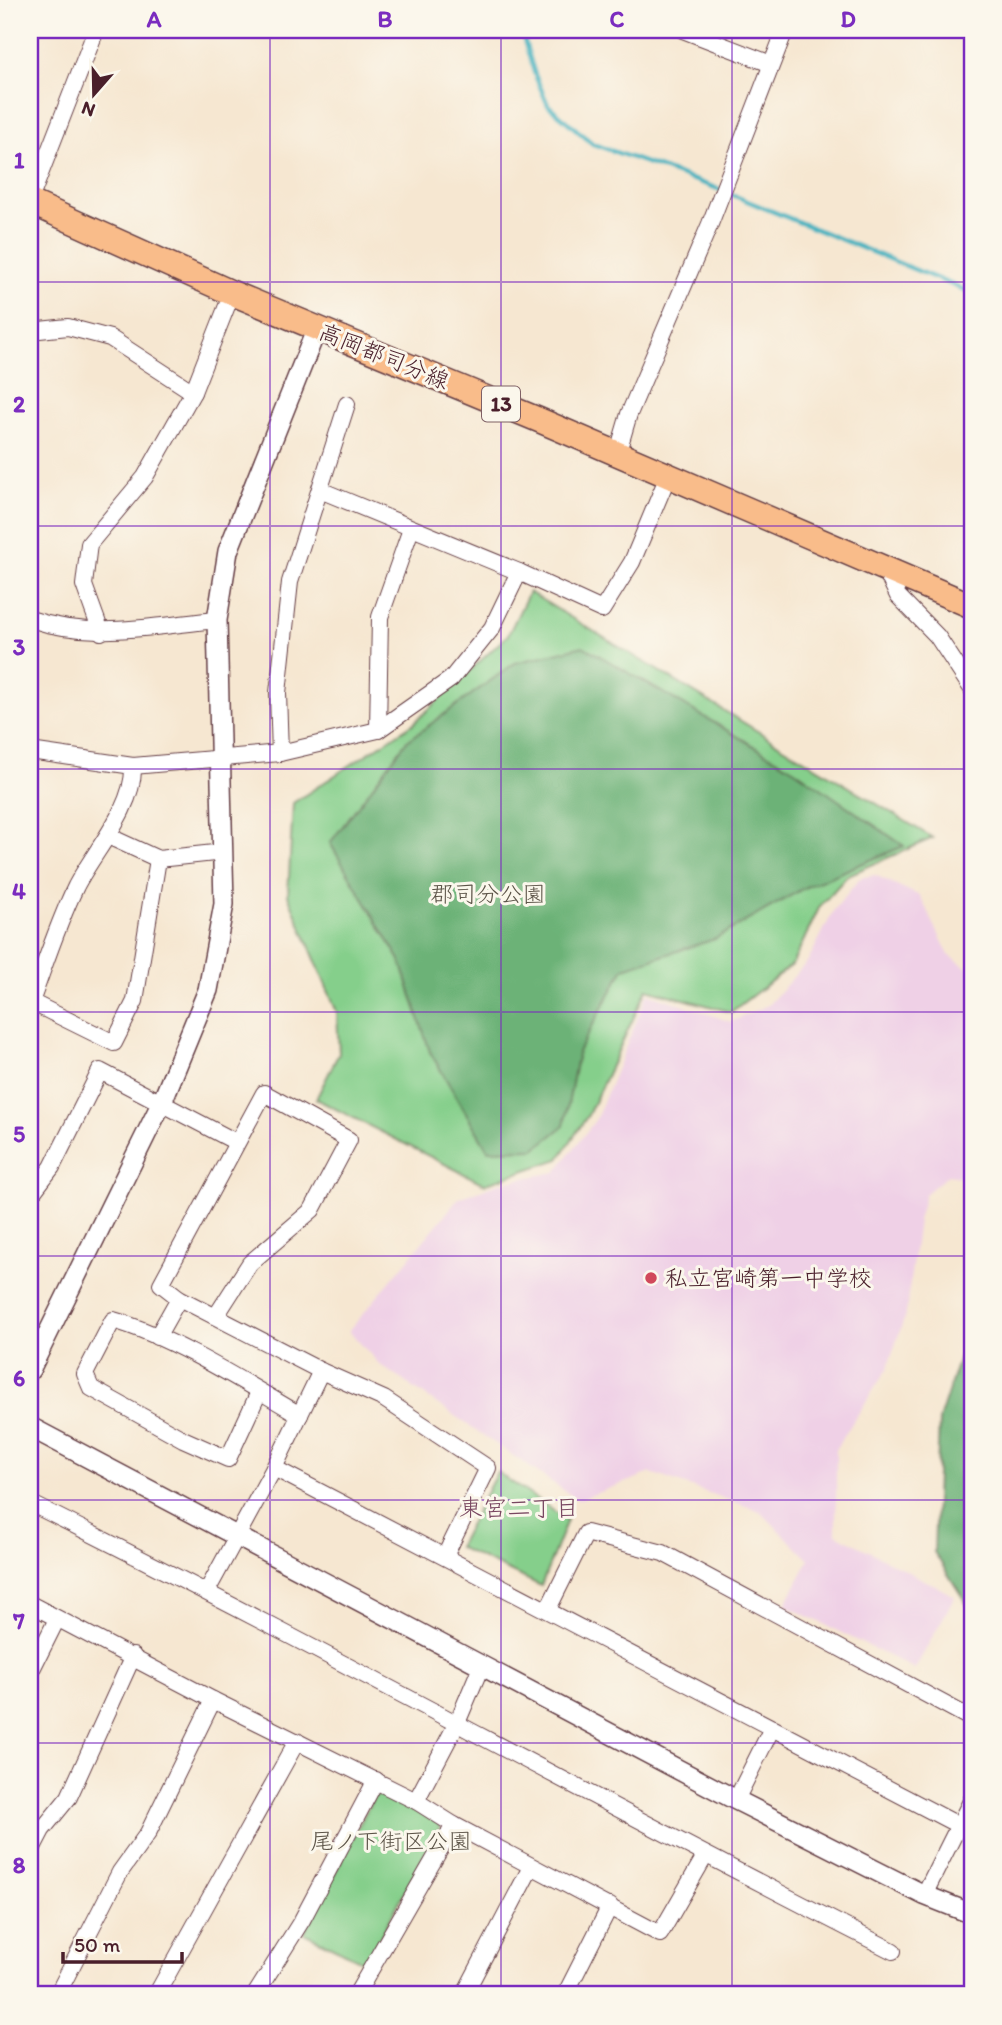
<svg xmlns="http://www.w3.org/2000/svg" width="1002" height="2025" font-family="Itim,'Klee One',sans-serif">
<rect width="100%" height="100%" fill="#fbf7ec"/>
<filter id="ink" filterUnits="userSpaceOnUse"><feTurbulence type="fractalNoise" baseFrequency=".0143" numOctaves="2"/><feDisplacementMap in="SourceGraphic" scale="14" xChannelSelector="R" yChannelSelector="G"/><feConvolveMatrix kernelMatrix="1 2 1 2 8 2 1 2 1" color-interpolation-filters="sRGB"/></filter>
<filter id="wash" filterUnits="userSpaceOnUse"><feTurbulence type="fractalNoise" baseFrequency=".00686" numOctaves="4" result="noise"/><feDisplacementMap in="SourceGraphic" scale="28" xChannelSelector="R" yChannelSelector="G"/><feGaussianBlur stdDeviation="1.57" result="paint"/><feColorMatrix in="noise" values="0 0 0 0 0 0 0 0 0 0 0 0 0 0 0 0 0 1.4 0 .05"/><feComposite in="paint" operator="in"/></filter>
<g filter="url(#wash)">
<rect width="100%" height="100%" fill="#f6e7d1"/>
<path fill="#efd0e6" d="M875,875L920,896L949,955L972,971V1179L948,1175L925,1194L918,1220L906,1313L887,1369L836,1448V1534L955,1596L915,1669L785,1605L809,1560L760,1511L651,1473L578,1500L380,1365L349,1331L459,1198L499,1183L556,1172L596,1119L648,993L731,1022L768,1005L808,961L834,910L860,878Z"/>
<g fill="#85cf8b" stroke="#68775b" stroke-width="2">
<path d="M529,592L933,838L848,875L820,906L792,965L731,1012L647,989L588,1115L559,1159L484,1184L316,1099L339,1053L337,1012L288,895L293,803L414,723L508,635Z"/>
<path d="M497,1472L567,1520L541,1586L458,1547Z"/>
<path d="M377,1790L439,1818L440,1827L366,1963L304,1933Z"/>
</g>
<g fill="#6cb277" stroke="#5b6851" stroke-width="2">
<path d="M583,646L795,770L904,846L806,887L715,939L624,968L578,1052L564,1126L535,1149L488,1150L430,1052L401,962L330,843L406,742L515,663Z"/>
<path d="M972,1343V1612L934,1552L939,1420L963,1346Z"/>
</g>
<g fill="none" stroke-linecap="round" stroke-linejoin="round">
<path stroke="#44b2c0" stroke-width="4.5" d="M521,30L535,75L548,105L593,144L713,187L972,293"/>
</g>
</g>
<g filter="url(#ink)">
<g fill="none" stroke-linecap="round" stroke-linejoin="round">
<g stroke="#643d44" stroke-width="18">
<g id="minor">
<path d="M683,30L771,64"/>
<path d="M30,200L96,30"/>
<path d="M30,331L68,327L110,338L193,392"/>
<path d="M617,455L629,414L710,224L785,30"/>
<path d="M320,490L519,572L602,610L632,562L668,476"/>
<path d="M884,567L898,596L937,636L972,689"/>
<path d="M30,619C92,640 153,626 217,620"/>
<path d="M101,632L84,585L89,544L145,477L193,392L232,293"/>
<path d="M378,730L380,617L411,529"/>
<path d="M30,751L133,766L280,753L378,730L451,679L492,628L519,572"/>
<path d="M280,753L278,693L290,582L347,404"/>
<path d="M133,766C135,807 94,851 76,886C58,923 45,964 31,1002L114,1043L135,1001L158,859"/>
<path d="M108,836L158,859L224,852"/>
<path d="M30,1196L52,1167L100,1071L236,1142"/>
<path d="M216,1316L250,1263L312,1210L349,1140L264,1093L161,1284L179,1298L321,1371L384,1399L488,1468L445,1556"/>
<path d="M157,1337L179,1298"/>
<path d="M259,1392L228,1459L183,1439L91,1388L85,1374L113,1320C171,1336 247,1384 300,1415"/>
<path d="M274,1468L958,1825"/>
<path d="M30,1503C320,1647 604,1805 893,1951"/>
<path d="M207,1591L274,1468L321,1371"/>
<path d="M30,1604L213,1700L416,1801L454,1825L660,1934L705,1856"/>
<path d="M548,1609L586,1533L663,1553L972,1719"/>
<path d="M30,1673L57,1619"/>
<path d="M736,1800L772,1728"/>
<path d="M416,1801L457,1723L482,1664"/>
<path d="M30,1853L42,1830L69,1797L133,1656"/>
<path d="M924,1895L972,1799"/>
<path d="M57,1995L120,1872L148,1833L213,1700"/>
<path d="M156,1995L297,1741"/>
<path d="M255,1995L302,1920L376,1780"/>
<path d="M356,1995L454,1825"/>
<path d="M464,1995L531,1867"/>
<path d="M565,1995L610,1906"/>
</g>
</g>
<g stroke="#643d44" stroke-width="22">
<g id="tertiary">
<path d="M30,1370L162,1102L208,990L224,904L217,620L228,551L317,328"/>
<path d="M30,1427L736,1800L924,1895L972,1914"/>
</g>
</g>
<g stroke="#643d44" stroke-width="27">
<path id="primary" d="M30,202L232,293L539,420L972,606"/>
</g>
<use href="#minor" stroke="#fff" stroke-width="16"/>
<use href="#tertiary" stroke="#fff" stroke-width="19"/>
<use href="#primary" stroke="#f9bc8a" stroke-width="24"/>
</g>
</g>
<path fill="none" stroke="#7b2cbf" stroke-width="2" stroke-opacity="0.55" d="M270,30V1995M501,30V1995M732,30V1995M30,282H972M30,526H972M30,769H972M30,1012H972M30,1256H972M30,1500H972M30,1743H972"/>
<circle fill="#d1495b" stroke="#fbf7ec" stroke-width="2.5" cx="651" cy="1278" r="7"/>
<g text-anchor="middle" stroke-width="6" stroke-linejoin="round" paint-order="stroke">
<rect fill="#fbf7ec" stroke="#7f6065" stroke-width="2" x="482" y="386.5" width="38" height="35" rx="5"/>
<g font-size="21" font-weight="bold" fill="#4a1f2b">
<text x="501" y="411">13</text>
</g>
<g font-size="23" fill="#4a1f2b" stroke="#fbf7ec">
<text transform="translate(384 356) rotate(22)" y="8">高岡都司分線</text>
</g>
<g font-size="23" fill="#5c5448" stroke="#fbf7ec">
<text x="488" y="902">郡司分公園</text>
<text x="391" y="1849">尾ノ下街区公園</text>
</g>
<g font-size="23" fill="#4a1f2b" stroke="#fbf7ec" text-anchor="start">
<text x="665" y="1286">私立宮崎第一中学校</text>
</g>
<g font-size="24" fill="#794761" stroke="#fbf7ec">
<text x="519" y="1516">東宮二丁目</text>
</g>
</g>
<rect width="1002" height="2025" fill="none" stroke="#fbf7ec" stroke-width="77"/>
<g transform="translate(94 94) rotate(200)" stroke="#fbf7ec" stroke-width="5" paint-order="stroke">
<path d="M0-5L12 26L0 18L-12 26Z" fill="#4a1f2b"/>
<text y="-10" font-size="19" font-weight="bold" text-anchor="middle" fill="#4a1f2b">N</text>
</g>
<path d="M63 1952v10h119v-10" fill="none" stroke="#4a1f2b" stroke-width="3.5"/>
<text x="74" y="1952" font-size="21" fill="#4a1f2b" stroke="#fbf7ec" stroke-width="5" paint-order="stroke">50 m</text>
<rect x="38" y="38" width="926" height="1948" fill="none" stroke="#7b2cbf" stroke-width="2.5"/>
<g font-size="23" text-anchor="middle" font-weight="bold" fill="#7b2cbf">
<text x="154" y="27">A</text>
<text x="385" y="27">B</text>
<text x="617" y="27">C</text>
<text x="848" y="27">D</text>
<text x="19" y="168">1</text>
<text x="19" y="412">2</text>
<text x="19" y="655">3</text>
<text x="19" y="899">4</text>
<text x="19" y="1142">5</text>
<text x="19" y="1386">6</text>
<text x="19" y="1629">7</text>
<text x="19" y="1873">8</text>
</g>
</svg>
